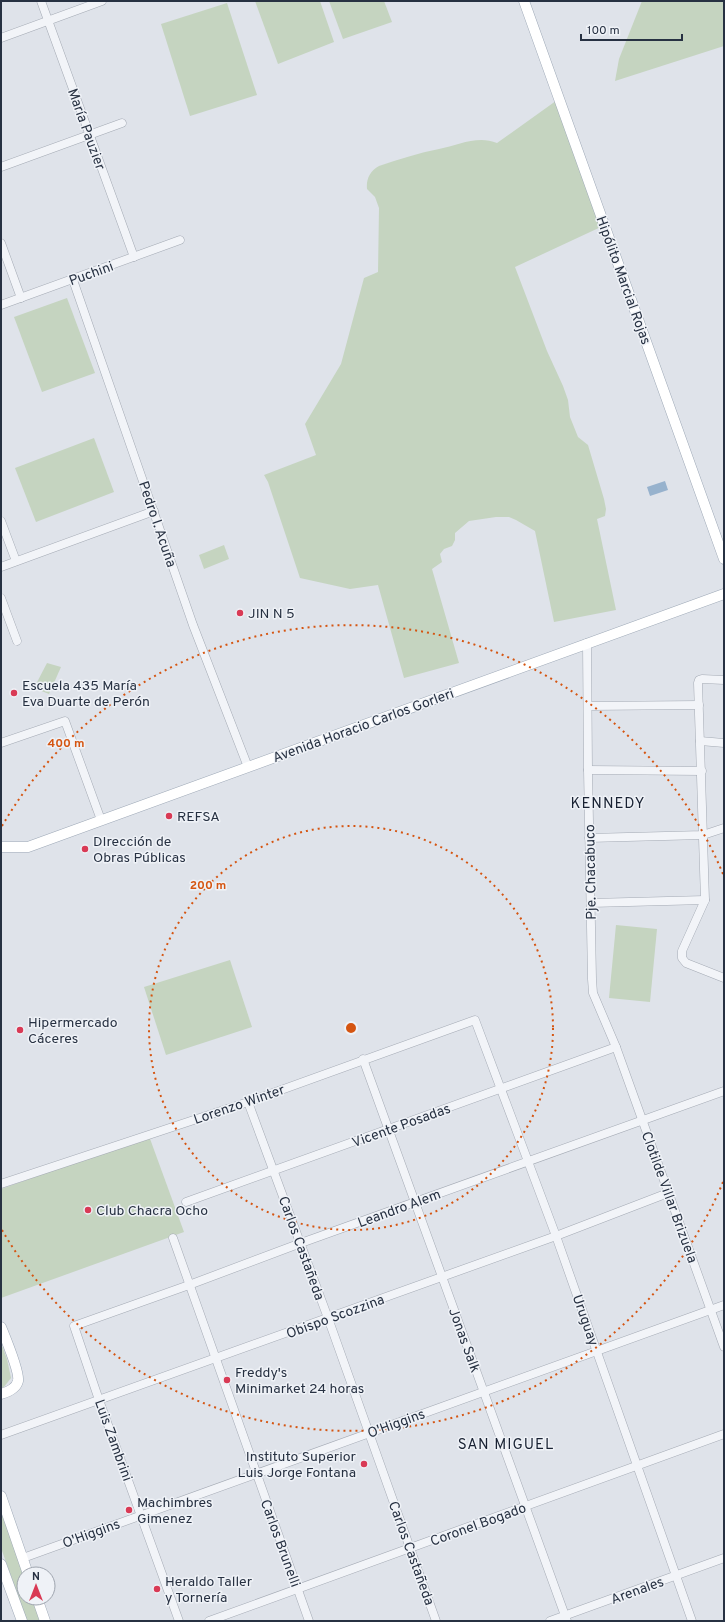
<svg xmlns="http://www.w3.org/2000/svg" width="725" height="1622" font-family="Overpass,sans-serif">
<rect width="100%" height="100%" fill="#dfe3ea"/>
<g fill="#c5d4c0">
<path d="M255,1H320L334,42L278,64Z"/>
<path d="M329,1H384L392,22L343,39Z"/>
<path d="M642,1H724V46L615,81L619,59Z"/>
<path d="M227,3L257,95L190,116L161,24Z"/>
<path d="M560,98L603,226L515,267L547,351L563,386L568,400L570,417L578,437L588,445L604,499L606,509L605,516L597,519L616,610L554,622L535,531L516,520L509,517H496L469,521L455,533V540L452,546L444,549L440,554L442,562L432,569L459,663L404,678L378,585L350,589L300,578L268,482L264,475L316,455L305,424L341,364L364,278L378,272L379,208L375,197L367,189C366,179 370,171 379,166C399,159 419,153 439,149C458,145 478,135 497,143Z"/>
<path d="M67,298L95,373L42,392L14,317Z"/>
<path d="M94,438L114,492L36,522L15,468Z"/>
<path d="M224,545L229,559L204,569L199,555Z"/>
<path d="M47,663L61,667L49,694L34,688Z"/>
<path d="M616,925L657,929L650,1002L609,998Z"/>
<path d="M230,960L252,1027L166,1055L144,987Z"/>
<path d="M149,1136L184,1232L1,1298V1189Z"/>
<path d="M1,1343L7,1359L11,1378L4,1387L1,1388Z"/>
<path d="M1,1508L24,1574V1598H33L42,1621H27L1,1548Z"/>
</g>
<path fill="#97b2cd" d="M665,481L668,490L650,496L647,487Z"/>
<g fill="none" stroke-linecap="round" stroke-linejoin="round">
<g stroke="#a4aab4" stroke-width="9">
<g id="minor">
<path d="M41,1L134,257"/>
<path d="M1,38L102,1"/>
<path d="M1,167L122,123"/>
<path d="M1,243L21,298"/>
<path d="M73,280L193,625L248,767"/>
<path d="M1,305L180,240"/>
<path d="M1,521L16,561"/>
<path d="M1,567L154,511"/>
<path d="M1,598L17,641"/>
<path d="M587,643L588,770L592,979L593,993L616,1047L724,1347"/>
<path d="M724,680L702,679L699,680L698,683L705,900L682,951V958L686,963L724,978"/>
<path d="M588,706L699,705"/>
<path d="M700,741L724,743"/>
<path d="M1,743L65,721L101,820"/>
<path d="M588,770L702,771"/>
<path d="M589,838L703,835L724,828"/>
<path d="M591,903L705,900"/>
<path d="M363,1059L567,1621"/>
<path d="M248,1102L328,1318L436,1621"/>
<path d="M1,1184L248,1102L475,1020L556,1236L692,1621"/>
<path d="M186,1202L616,1047"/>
<path d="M173,1238L309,1621"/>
<path d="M1,1435L556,1236L668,1193"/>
<path d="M23,1558L724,1305"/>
<path d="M179,1621L99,1400L74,1326L189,1285L301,1243L724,1091"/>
<path d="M209,1621L724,1434"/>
<path d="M550,1621L724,1558"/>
</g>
</g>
<g stroke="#9da8b6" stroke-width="11">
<g id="major">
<path d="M524,1L724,559"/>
<path d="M1,847H28L724,594"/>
<path d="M1,1327C5,1337 20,1372 18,1381C16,1389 8,1392 1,1394"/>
<path d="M1,1496L28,1574"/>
<path d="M1,1564L22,1621"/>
<path d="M37,1598L45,1621"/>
</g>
</g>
<use href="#minor" stroke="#f2f4f8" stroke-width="8"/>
<use href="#major" stroke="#fff" stroke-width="10"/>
</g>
<g fill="none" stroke="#d55511" stroke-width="2" stroke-dasharray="2 4">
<circle cx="351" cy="1028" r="202"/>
<path d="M723 1182A403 403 0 0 1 2 1230M2 826A403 403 0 0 1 723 874"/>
</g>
<g fill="#d93a55" stroke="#eff2f7" stroke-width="1.5">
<circle cx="240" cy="613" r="4"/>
<circle cx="14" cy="693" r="4"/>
<circle cx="169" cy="816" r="4"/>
<circle cx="85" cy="849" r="4"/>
<circle cx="20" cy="1030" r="4"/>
<circle cx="88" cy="1210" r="4"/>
<circle cx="227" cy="1380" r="4"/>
<circle cx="364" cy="1464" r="4"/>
<circle cx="129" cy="1510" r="4"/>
<circle cx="157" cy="1589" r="4"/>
</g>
<g text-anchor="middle" stroke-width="3" stroke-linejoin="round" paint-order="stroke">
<g font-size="14" fill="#273142" stroke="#eff2f7">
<text transform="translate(87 129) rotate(70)" y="5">María Pauzier</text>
<text transform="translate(91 273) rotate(-20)" y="5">Puchini</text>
<text transform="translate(624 280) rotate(70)" y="5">Hipólito Marcial Rojas</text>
<text transform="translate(158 524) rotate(71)" y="5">Pedro I. Acuña</text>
<text transform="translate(363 725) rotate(-20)" y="5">Avenida Horacio Carlos Gorleri</text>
<text transform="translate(590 872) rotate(-91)" y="5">Pje. Chacabuco</text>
<text transform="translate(239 1104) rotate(-19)" y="5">Lorenzo Winter</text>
<text transform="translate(401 1125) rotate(-20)" y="5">Vicente Posadas</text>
<text transform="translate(670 1197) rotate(70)" y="5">Clotilde Villar Brizuela</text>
<text transform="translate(399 1208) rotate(-20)" y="5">Leandro Alem</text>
<text transform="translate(302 1248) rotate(70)" y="5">Carlos Castañeda</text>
<text transform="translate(335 1316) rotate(-20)" y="5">Obispo Scozzina</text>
<text transform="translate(586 1320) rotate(71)" y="5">Uruguay</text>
<text transform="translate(465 1340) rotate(70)" y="5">Jonas Salk</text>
<text transform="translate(396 1423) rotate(-20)" y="5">O'Higgins</text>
<text transform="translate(114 1440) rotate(70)" y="5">Luis Zambrini</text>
<text transform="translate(478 1524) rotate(-20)" y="5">Coronel Bogado</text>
<text transform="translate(91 1533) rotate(-20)" y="5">O'Higgins</text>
<text transform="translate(281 1543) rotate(70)" y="5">Carlos Brunelli</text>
<text transform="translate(412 1553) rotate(70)" y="5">Carlos Castañeda</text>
<text transform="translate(637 1590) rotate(-20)" y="5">Arenales</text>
</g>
<g font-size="14" fill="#273142" stroke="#eff2f7" text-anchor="start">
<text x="248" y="618">JIN N 5</text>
<text x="22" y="690">Escuela 435 María<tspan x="22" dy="16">Eva Duarte de Perón</tspan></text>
<text x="177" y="821">REFSA</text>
<text x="93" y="846">DIrección de<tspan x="93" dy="16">Obras Públicas</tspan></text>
<text x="28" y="1027">Hipermercado<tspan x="28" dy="16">Cáceres</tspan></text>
<text x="96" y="1215">Club Chacra Ocho</text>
<text x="235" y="1377">Freddy's<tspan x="235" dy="16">Minimarket 24 horas</tspan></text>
<text x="356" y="1461" text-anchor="end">Instituto Superior<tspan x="356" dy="16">Luis Jorge Fontana</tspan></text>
<text x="137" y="1507">Machimbres<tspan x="137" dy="16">Gimenez</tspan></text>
<text x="165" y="1586">Heraldo Taller<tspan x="165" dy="16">y Tornería</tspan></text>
</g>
<g font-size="15" letter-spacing="1" fill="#192233" stroke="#eff2f7">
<text x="608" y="808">KENNEDY</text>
<text x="506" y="1449">SAN MIGUEL</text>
</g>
</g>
<circle cx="351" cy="1028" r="6" fill="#d55511" stroke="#eff2f7" stroke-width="2"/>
<g font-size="12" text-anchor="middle" font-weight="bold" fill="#d55511" stroke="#eff2f7" stroke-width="3" stroke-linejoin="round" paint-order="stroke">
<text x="66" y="747">400 m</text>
<text x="208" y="889">200 m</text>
</g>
<rect width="725" height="1622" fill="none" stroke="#273142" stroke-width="4"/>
<g transform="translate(36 1586)"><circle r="19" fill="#eff2f7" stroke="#9fa5af"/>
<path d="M0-3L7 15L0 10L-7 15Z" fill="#d93a55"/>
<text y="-6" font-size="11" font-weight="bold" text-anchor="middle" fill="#273142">N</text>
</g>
<path d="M581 34v6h101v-6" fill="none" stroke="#273142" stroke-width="2"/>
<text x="587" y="34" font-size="12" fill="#273142" stroke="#eff2f7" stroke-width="3" paint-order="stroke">100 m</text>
</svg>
